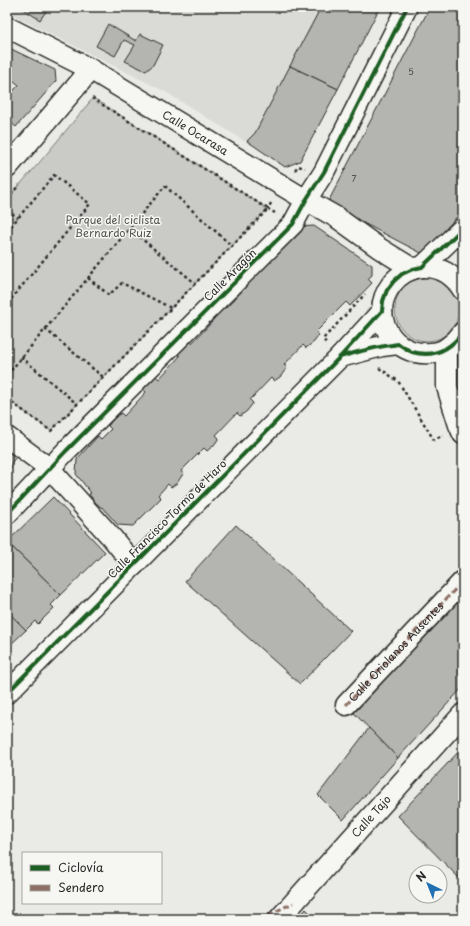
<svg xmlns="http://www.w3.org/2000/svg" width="470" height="926" font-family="'Playpen Sans',sans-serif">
<rect width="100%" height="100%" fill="#eaeae6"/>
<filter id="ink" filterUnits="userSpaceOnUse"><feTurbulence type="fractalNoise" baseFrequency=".025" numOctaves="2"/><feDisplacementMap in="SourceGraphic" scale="8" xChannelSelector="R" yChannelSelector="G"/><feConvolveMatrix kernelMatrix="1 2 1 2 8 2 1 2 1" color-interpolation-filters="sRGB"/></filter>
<g filter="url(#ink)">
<path fill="#dadad6" d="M7,7H322L251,145L164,91L7,12Z"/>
<g fill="#cacac7" stroke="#7a7a79">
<path d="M93,98L268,209L51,431L7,399V199L39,163Z"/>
<circle cx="427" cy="309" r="32"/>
</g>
<g fill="#b4b4b1" stroke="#2b2b2b">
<path d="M20,7H49L40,20Z"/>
<path d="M321,7H380L338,89L290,66Z"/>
<path d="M430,7H463V210L423,254L327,204Z"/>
<path d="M108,24L136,41L140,34L163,45L153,65L146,71L125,61L135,45L124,40L115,56L96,46Z"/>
<path d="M7,47L55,70L56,81L16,127L7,119V91L10,94L19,85L9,77L7,80Z"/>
<path d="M290,66L338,89L300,161L285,167L247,141L255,133Z"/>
<path d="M314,226L372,265V275L368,279L372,283L350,306L346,302L316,332L319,335L314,342L306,348L303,345L284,365L287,368L280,377L274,381L271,378L250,400L253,403L247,411L240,416L237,413L216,435L219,438L214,445L207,451L204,448L181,471L183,474L177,483L171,487L168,484L158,495L161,498L133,526L118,525L102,507V508L95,502L89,494L91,493L76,474L77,459L98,436L101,439L111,429L108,426L113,419L121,413L124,416L146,392L143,389L147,383L156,376L159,379L180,356L177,354L189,341L192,343L213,321L210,319L223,305L226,308L245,288L242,285L255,272L257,275L287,244L295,227Z"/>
<path d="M7,450L17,456L11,463V467L7,473Z"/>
<path d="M53,497L105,552L61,595L7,542Z"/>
<path d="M236,525L351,631L300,684L185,581Z"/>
<path d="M7,542L61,595L51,605L54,608L38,624L35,621L26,630L7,611Z"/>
<path d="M463,594V687L398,758L354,713Z"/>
<path d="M7,611L26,630L7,648Z"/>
<path d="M369,728L398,758L343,820L318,795Z"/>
<path d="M463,747V882L398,816Z"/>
<path d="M306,909L316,919H297Z"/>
</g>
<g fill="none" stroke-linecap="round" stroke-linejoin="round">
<g stroke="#2b2b2b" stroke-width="23">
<g id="minor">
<path id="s1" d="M7,27L90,69L306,200L336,217L379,248L413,269"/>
<path d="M7,168L81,81L90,69"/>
<path d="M422,267L463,228"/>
<path d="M463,290C454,275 440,266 422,267C410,268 398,275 391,285C368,316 393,357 431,353C436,353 443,351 448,347C454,343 459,338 463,332"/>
<path d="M447,348V387L459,425L463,434"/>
<path d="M340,357L382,346L398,344"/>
<path d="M7,437L49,468L113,539L134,565"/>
<path d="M7,514L66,451L293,224L306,200L324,172L407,7"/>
<path d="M7,693L340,357L382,311"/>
<path id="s2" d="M346,705L463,581"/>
<path id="s3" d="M279,919L463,714"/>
</g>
</g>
<g stroke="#2b2b2b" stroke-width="2.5" stroke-dasharray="3 3" stroke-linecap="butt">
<path d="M295,170L298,166L305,168"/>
<path d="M7,199L19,185"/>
<path d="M271,203L268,209L275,213"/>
<path d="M7,210L18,218"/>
<path d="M130,229L195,283"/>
<path d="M7,231L54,175L90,204L7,304"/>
<path d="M88,278L109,295L122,283L171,308"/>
<path d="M45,329L103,377"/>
<path d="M326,343L323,339L365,294"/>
<path d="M21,357L77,404"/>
<path d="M379,368L398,381L434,440L443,435"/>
<path d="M7,375L165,186L232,246"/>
<path d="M7,399L51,431L268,209L92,98"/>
</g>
<use href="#minor" stroke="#f6f6f2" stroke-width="20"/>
<g stroke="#8d6e63" stroke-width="3" stroke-dasharray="6 3" stroke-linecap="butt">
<path d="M346,705L463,581"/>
<path d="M260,919L293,903"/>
</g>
<g stroke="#f6f6f2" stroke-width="6">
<g id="cycleway">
<path d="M340,357C357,352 374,347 392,345C394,345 396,344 398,344C403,346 407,350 412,352C434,358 450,350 463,332"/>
<path d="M7,514L66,451L293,224L306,200L324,172L407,7"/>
<path d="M7,693L340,357L382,311L383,301L387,290L394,281L402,274L413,269L422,267L463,228"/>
</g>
</g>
<use href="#cycleway" stroke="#1b5e20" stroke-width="4"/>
</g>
</g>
<g text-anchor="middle" stroke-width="3" stroke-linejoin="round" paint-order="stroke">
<g font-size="9" fill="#4d4d4c">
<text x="411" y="75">5</text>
<text x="354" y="182">7</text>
</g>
<g font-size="11" fill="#2b2b2b" stroke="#f6f6f2">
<text dy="4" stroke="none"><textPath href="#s1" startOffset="216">Calle Ocarasa</textPath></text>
<text transform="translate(230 275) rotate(-45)" y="4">Calle Aragón</text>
<text transform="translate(167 519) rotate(-45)" y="4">Calle Francisco Tormo de Haro</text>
<text dy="4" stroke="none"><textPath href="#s2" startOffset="73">Calle Oriolanos Ausentes</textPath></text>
<text dy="4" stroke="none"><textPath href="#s3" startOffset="138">Calle Tajo</textPath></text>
</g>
<g font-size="11" fill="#535352" stroke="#f6f6f2">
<text x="113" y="224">Parque del ciclista<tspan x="113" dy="13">Bernardo Ruiz</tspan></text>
</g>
</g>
<rect width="470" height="926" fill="none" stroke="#f6f6f2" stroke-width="24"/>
<rect x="12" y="12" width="446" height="902" fill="none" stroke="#2b2b2b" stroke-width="1.5" filter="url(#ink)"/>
<rect x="22" y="852" width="140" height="52" fill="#f6f6f2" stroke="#a5a5a2"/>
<rect x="30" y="865" width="20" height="6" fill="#1b5e20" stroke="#a5a5a2"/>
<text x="58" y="872" font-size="12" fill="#2b2b2b">Ciclovía</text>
<rect x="30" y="885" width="20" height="6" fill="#8d6e63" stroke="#a5a5a2"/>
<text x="58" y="892" font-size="12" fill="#2b2b2b">Sendero</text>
<g transform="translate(428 884) rotate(317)"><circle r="19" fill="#f6f6f2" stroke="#a5a5a2"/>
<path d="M0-3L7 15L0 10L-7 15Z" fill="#1f6fb2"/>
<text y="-6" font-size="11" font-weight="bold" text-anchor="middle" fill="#2b2b2b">N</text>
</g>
</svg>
